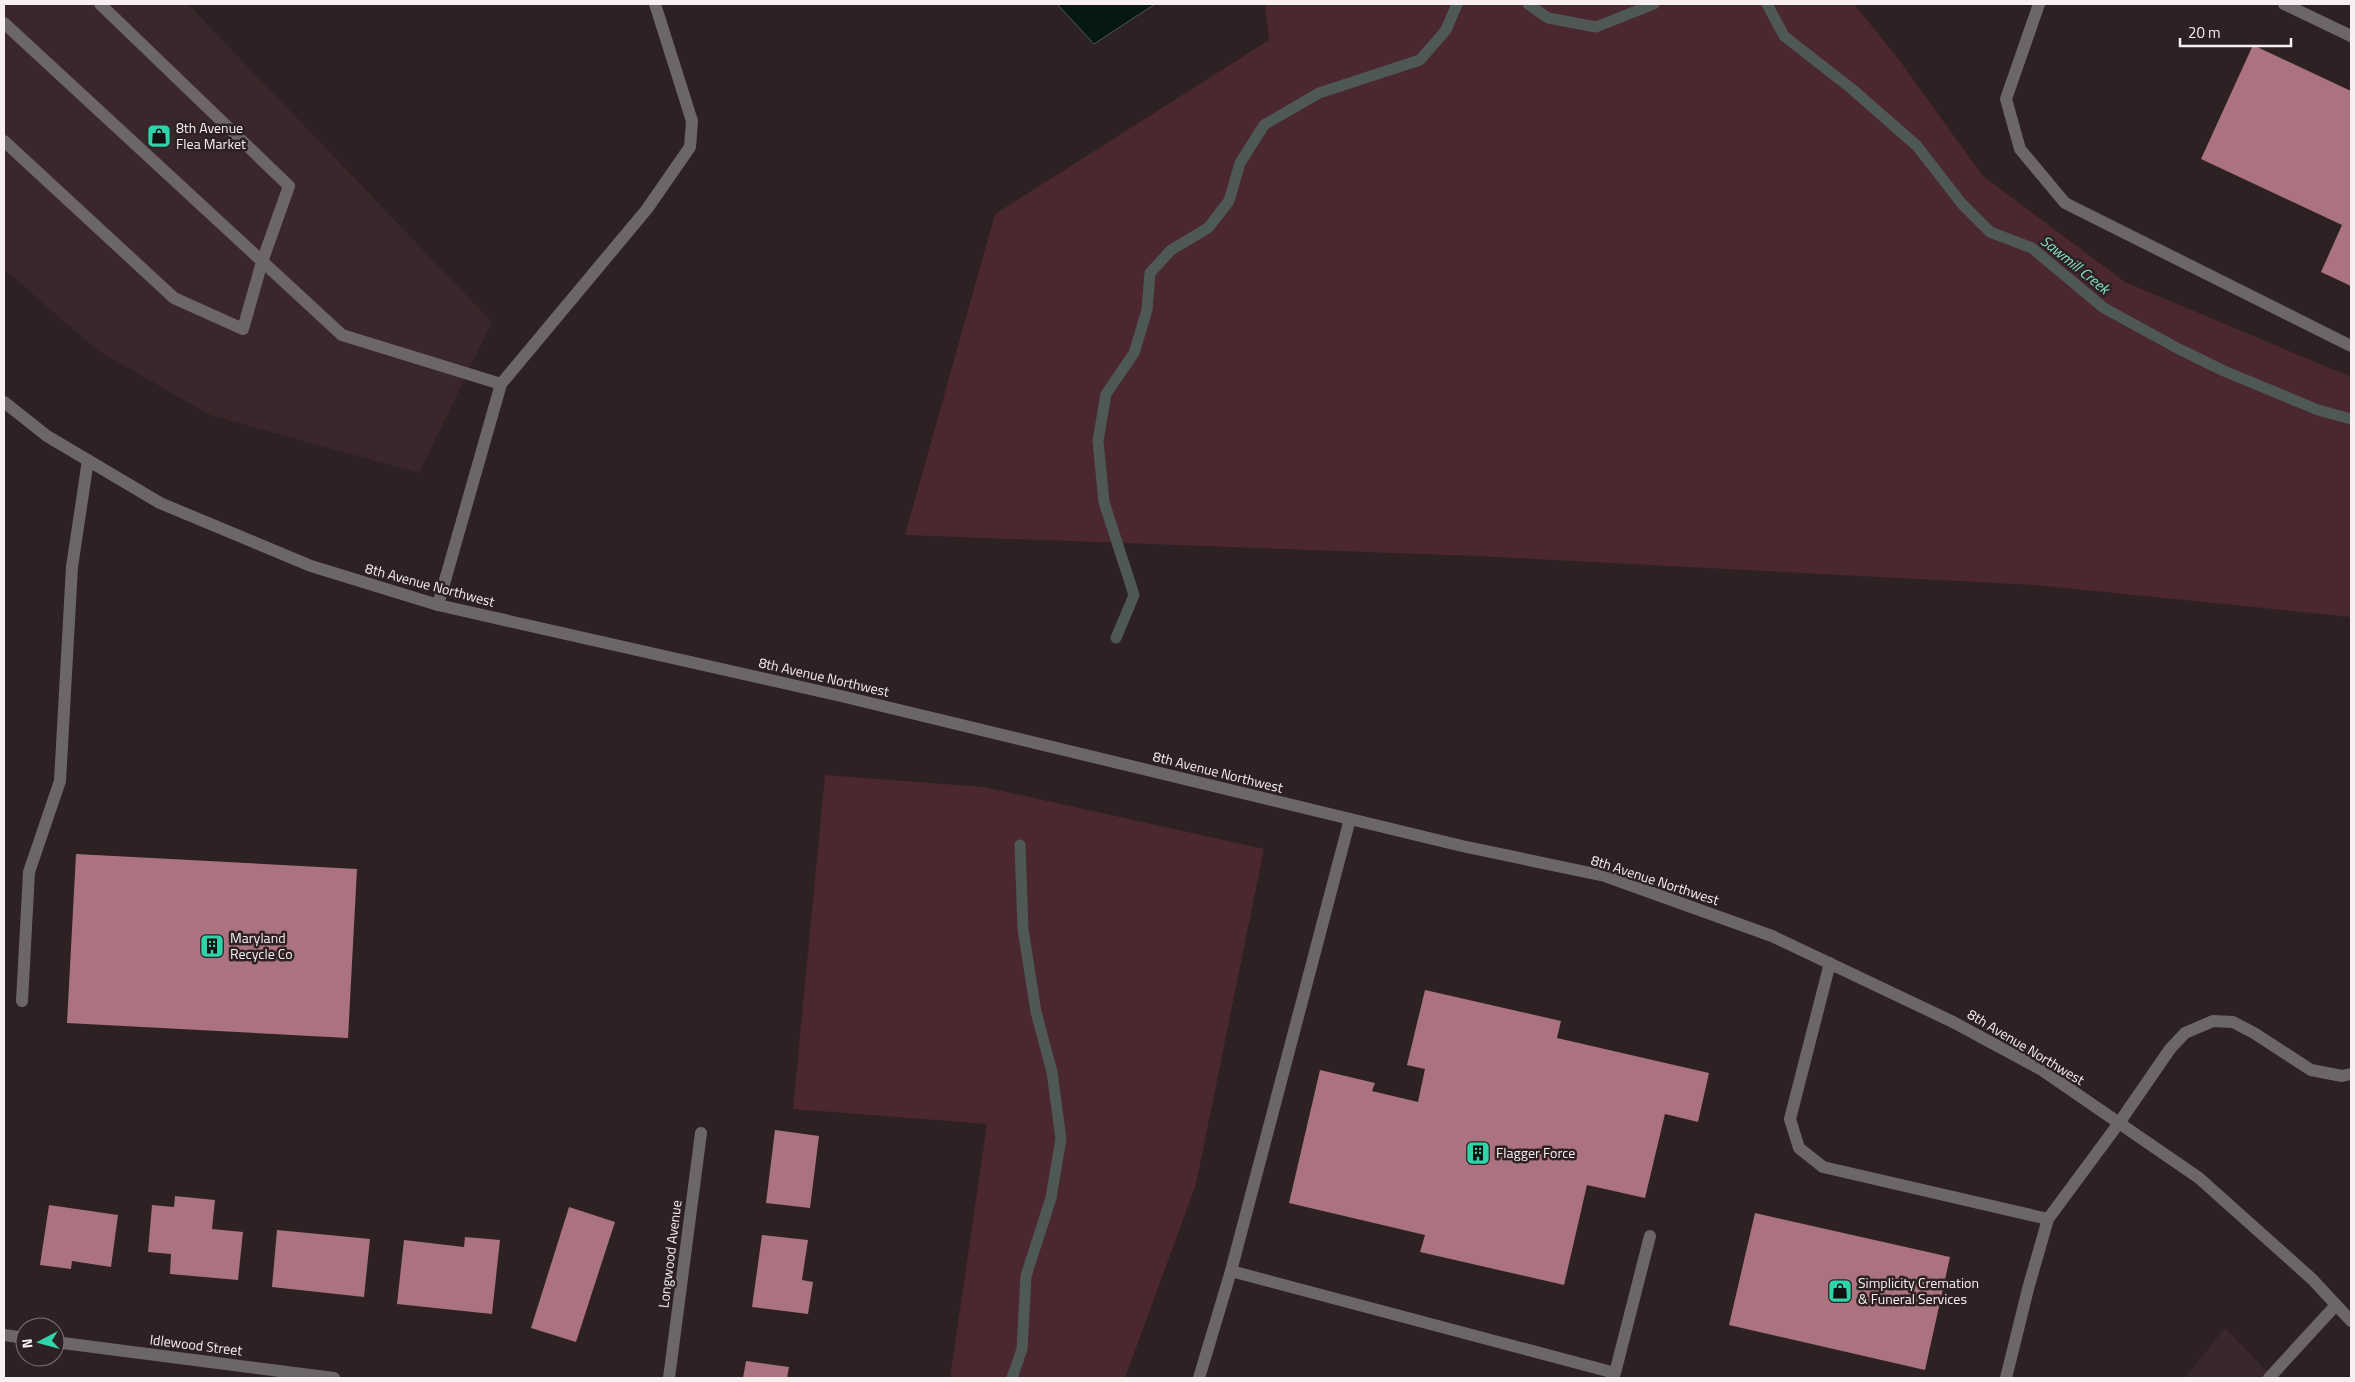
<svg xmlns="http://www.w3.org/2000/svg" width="2355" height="1382" font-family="'Titillium Web',sans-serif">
<rect width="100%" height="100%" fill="#2d2123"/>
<g fill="#3a272b">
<path d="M4,4H188L492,322L419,473L210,415L97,350L4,269Z"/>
<path d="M2225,1328L2273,1378H2185Z"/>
</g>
<g fill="#4b2730">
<path d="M1265,4H1854L1900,61L1982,175L2125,282L2351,377V617L2035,585L1476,556L905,535L995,214L1269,40Z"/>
<path d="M825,775L984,787L1264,849L1196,1184L1125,1378H950L987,1124L793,1109Z"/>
</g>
<path fill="#051812" stroke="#4e5855" d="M1057,4H1155L1094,44Z"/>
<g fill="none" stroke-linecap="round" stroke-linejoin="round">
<g stroke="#4e5855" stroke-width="11">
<path d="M1528,4L1548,18L1596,27L1654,4"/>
<path d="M1767,4L1784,36L1852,89L1917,146L1962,204L1990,232L2032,248L2104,308L2177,348L2224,371L2318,410L2351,419"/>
<path d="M1116,638L1134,595L1104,502L1098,441L1106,394L1134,353L1147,310L1150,273L1171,250L1208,228L1229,201L1240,163L1264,125L1319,93L1420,60L1446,30L1457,4"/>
<path d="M1012,1378L1022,1349L1026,1276L1051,1198L1061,1139L1052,1072L1036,1012L1023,929L1020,845"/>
</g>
</g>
<g fill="#ab737f">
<path d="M2253,45L2351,91V286L2321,272L2342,225L2201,159Z"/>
<path d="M76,854L357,869L348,1038L67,1023Z"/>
<path d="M1425,990L1561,1021L1557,1038L1709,1073L1698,1122L1665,1114L1645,1198L1587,1185L1564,1285L1420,1252L1425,1235L1289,1203L1320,1070L1375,1083L1372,1091L1418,1102L1425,1069L1407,1065Z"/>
<path d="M775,1130L819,1136L810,1208L766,1203Z"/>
<path d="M175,1196L215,1200L212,1229L243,1232L238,1280L170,1274L171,1254L148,1252L152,1205L174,1207Z"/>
<path d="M49,1205L118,1215L111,1267L72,1261L71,1269L40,1265Z"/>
<path d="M569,1207L615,1222L576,1342L531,1328Z"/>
<path d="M1755,1213L1950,1257L1925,1370L1729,1325Z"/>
<path d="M277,1230L370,1239L364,1297L272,1287Z"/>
<path d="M762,1235L808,1240L802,1280L813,1282L808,1314L752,1307Z"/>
<path d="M465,1237L500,1240L492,1314L397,1304L404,1240L464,1247Z"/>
<path d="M746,1361L789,1367L787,1378H743Z"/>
</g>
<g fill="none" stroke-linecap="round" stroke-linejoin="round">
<g stroke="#6d6667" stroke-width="12">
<path d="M2039,4L2006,99L2020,149L2065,203L2351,346"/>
<path d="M2284,4L2351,36"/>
<path d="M4,23L342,335L501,384"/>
<path d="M4,141L174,298L243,329L262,262L289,186L100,4"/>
<path d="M4,402L47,436L160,503L311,566L438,605L841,696L1462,846L1605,876L1772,936L1953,1022L2042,1070L2199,1178L2312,1279L2351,1321"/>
<path d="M438,605L501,384L647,209L690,147L692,121L655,4"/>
<path d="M1350,819L1231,1271L1615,1373L1650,1236"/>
<path d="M1830,963L1790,1119L1799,1148L1823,1167L2048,1219"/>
<path d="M22,1001L29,872L60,781L72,567L88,460"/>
<path d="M4,1335L25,1338"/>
<path d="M55,1342L334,1378"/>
<path d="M669,1378L701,1133"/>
<path d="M1199,1378L1231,1271"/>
<path d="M2006,1378L2028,1289L2048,1219L2119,1123L2170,1049L2185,1033L2213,1021L2233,1022L2254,1033L2311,1070L2342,1076L2351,1074"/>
<path d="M2269,1378L2336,1305"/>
</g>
</g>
<defs>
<g id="shop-square" transform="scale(1.25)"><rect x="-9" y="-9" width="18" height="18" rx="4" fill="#30d4aa" stroke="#2d2123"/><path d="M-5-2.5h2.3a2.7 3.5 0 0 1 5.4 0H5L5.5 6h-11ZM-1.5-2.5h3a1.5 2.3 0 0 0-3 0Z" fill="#111"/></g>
<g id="building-square" transform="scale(1.25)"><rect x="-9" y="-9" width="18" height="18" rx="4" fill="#30d4aa" stroke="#2d2123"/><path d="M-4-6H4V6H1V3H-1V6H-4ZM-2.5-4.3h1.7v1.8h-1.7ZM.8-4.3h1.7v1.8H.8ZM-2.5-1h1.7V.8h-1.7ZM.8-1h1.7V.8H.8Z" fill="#111"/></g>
</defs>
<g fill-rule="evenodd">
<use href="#shop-square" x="159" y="136"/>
<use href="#building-square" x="212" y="946"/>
<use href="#building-square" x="1478" y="1153"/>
<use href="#shop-square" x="1840" y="1291"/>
</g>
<g text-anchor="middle" stroke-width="5" stroke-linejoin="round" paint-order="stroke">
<g font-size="14" fill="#f8eff1" stroke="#2d2123" text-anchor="start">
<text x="176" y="133">8th Avenue<tspan x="176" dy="16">Flea Market</tspan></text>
<text x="230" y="943">Maryland<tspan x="230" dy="16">Recycle Co</tspan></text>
<text x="1496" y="1158">Flagger Force</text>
<text x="1858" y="1288">Simplicity Cremation<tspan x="1858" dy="16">&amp; Funeral Services</tspan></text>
</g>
<g font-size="14" fill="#f8eff1" stroke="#2d2123">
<text transform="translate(430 585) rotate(15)" y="5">8th Avenue Northwest</text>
<text transform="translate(824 677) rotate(13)" y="5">8th Avenue Northwest</text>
<text transform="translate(1218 772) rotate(14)" y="5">8th Avenue Northwest</text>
<text transform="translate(1655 880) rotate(18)" y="5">8th Avenue Northwest</text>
<text transform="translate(2026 1047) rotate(31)" y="5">8th Avenue Northwest</text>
<text transform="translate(670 1254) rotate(-83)" y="5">Longwood Avenue</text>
<text transform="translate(196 1345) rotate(7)" y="5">Idlewood Street</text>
</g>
<g font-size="15" font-style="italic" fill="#86e6c6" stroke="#2d2123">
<text transform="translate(2075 265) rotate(39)" y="5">Sawmill Creek</text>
</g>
</g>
<rect width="2355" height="1382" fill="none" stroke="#f8eff1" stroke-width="10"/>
<g transform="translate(40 1342) rotate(264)"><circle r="24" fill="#2d2123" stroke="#7e7375"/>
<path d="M0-4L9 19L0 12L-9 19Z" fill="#30d4aa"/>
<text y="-8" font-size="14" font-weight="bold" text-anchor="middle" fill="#f8eff1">N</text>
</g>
<path d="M2180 38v8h111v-8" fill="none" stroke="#f8eff1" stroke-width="2.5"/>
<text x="2188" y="38" font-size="15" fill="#f8eff1" stroke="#2d2123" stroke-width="4" paint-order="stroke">20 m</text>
</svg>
